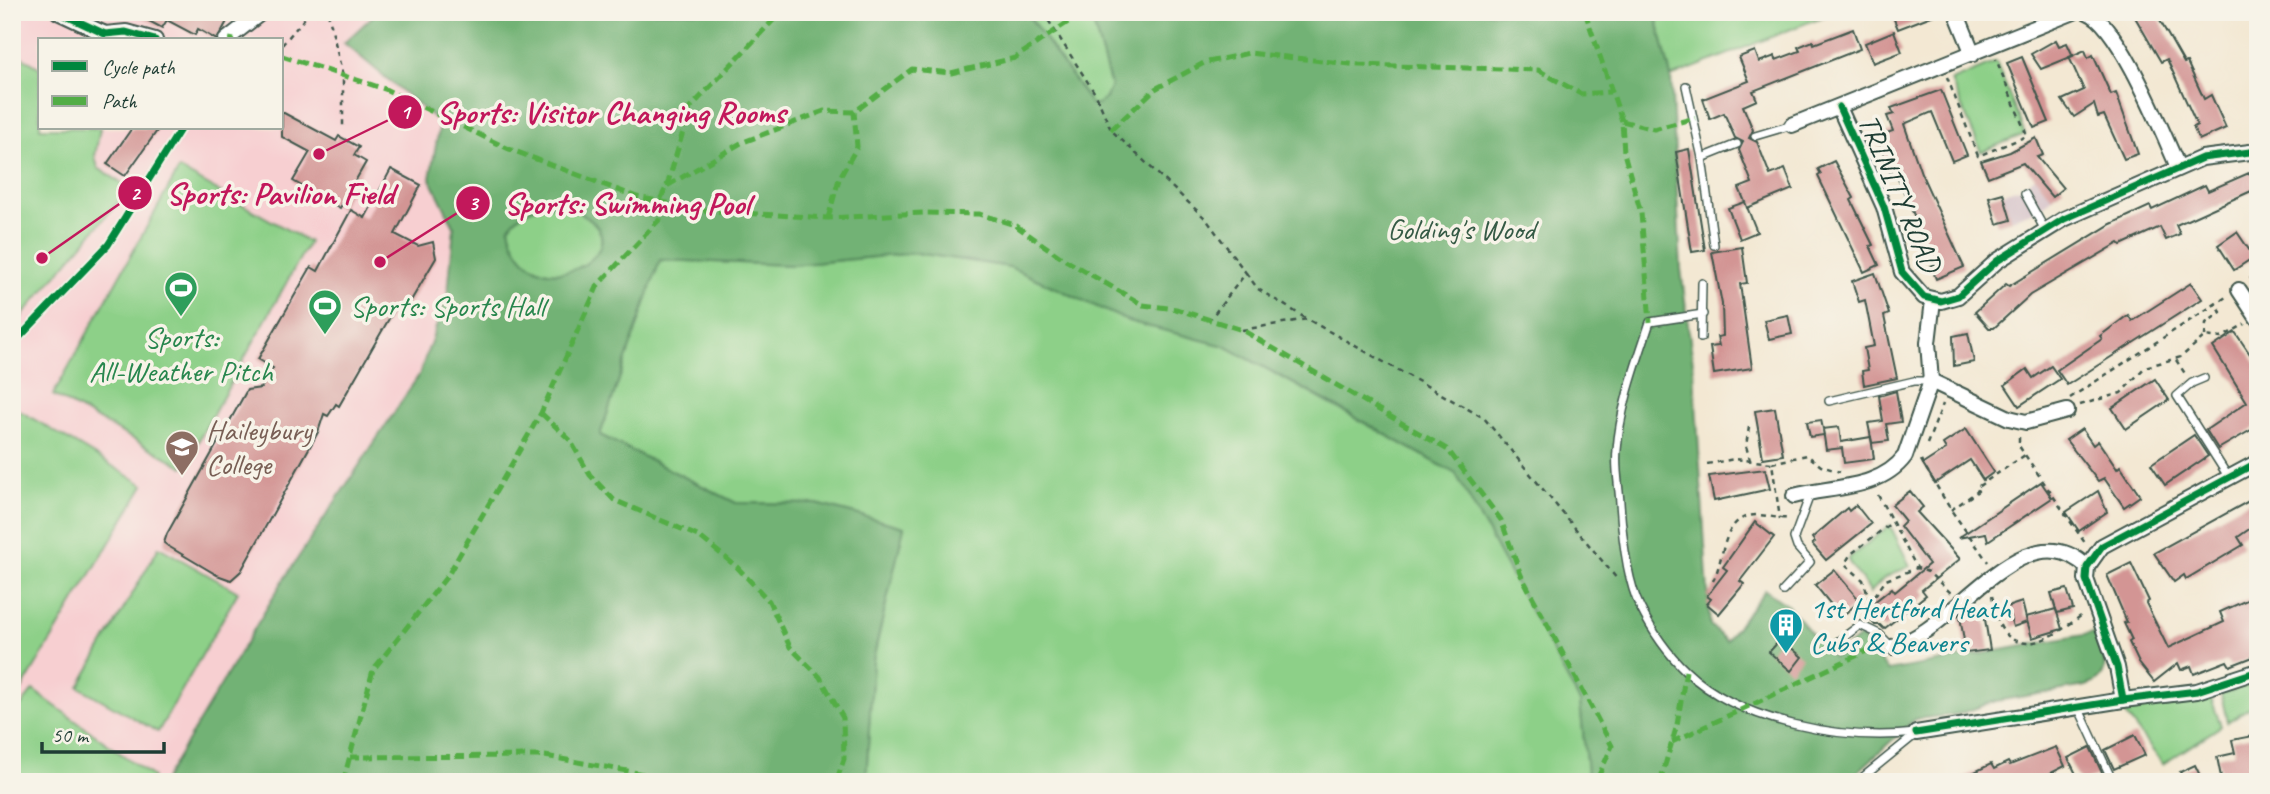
<svg xmlns="http://www.w3.org/2000/svg" width="2270" height="794" font-family="Caveat,sans-serif">
<rect width="100%" height="100%" fill="#f7f3e8"/>
<filter id="ink" filterUnits="userSpaceOnUse"><feTurbulence type="fractalNoise" baseFrequency=".0143" numOctaves="2"/><feDisplacementMap in="SourceGraphic" scale="14" xChannelSelector="R" yChannelSelector="G"/><feConvolveMatrix kernelMatrix="1 2 1 2 8 2 1 2 1" color-interpolation-filters="sRGB"/></filter>
<filter id="wash" filterUnits="userSpaceOnUse"><feTurbulence type="fractalNoise" baseFrequency=".00686" numOctaves="4" result="noise"/><feDisplacementMap in="SourceGraphic" scale="28" xChannelSelector="R" yChannelSelector="G"/><feGaussianBlur stdDeviation="1.57" result="paint"/><feColorMatrix in="noise" values="0 0 0 0 0 0 0 0 0 0 0 0 0 0 0 0 0 1.4 0 .05"/><feComposite in="paint" operator="in"/></filter>
<g filter="url(#wash)">
<rect width="100%" height="100%" fill="#f3e8d3"/>
<path fill="#f7cfd1" fill-rule="evenodd" d="M12,12H377L345,44L440,123L430,178L454,227L448,294L419,375L284,579L163,782H12ZM40,40H282V128H40Z"/>
<path fill="#d2bdc6" d="M2035,177L2063,188L2040,209L1997,224L1989,197L2020,188Z"/>
<g fill="#8dd088" stroke="#56865e" stroke-width="2">
<path d="M1026,12H1095L1092,19L1111,87L1106,98L1098,105L1091,104Z"/>
<path d="M1655,12H1834L1671,77Z"/>
<path d="M12,51L40,68V128H100L95,156L98,168L130,188L12,328Z"/>
<path d="M1996,62L2025,134L1981,152L1951,81Z"/>
<path d="M179,169L309,242L184,467L53,395Z"/>
<path d="M562,204C575,210 590,216 598,228C620,263 527,308 509,228C520,208 541,205 562,204Z"/>
<path d="M916,253L1010,267L1128,321L1225,346L1456,474L1580,702L1588,782H866L873,660L904,527L817,504L736,503L600,435L660,260L792,265Z"/>
<path d="M12,406L144,485L16,699L12,697Z"/>
<path d="M1890,525L1910,566L1884,578L1870,593C1865,580 1851,570 1848,559Z"/>
<path d="M159,547L238,592L158,732L79,687Z"/>
<path d="M2258,682V702L2227,722L2221,694Z"/>
<path d="M33,690L153,777L150,782H12V718Z"/>
<path d="M2211,698L2221,726L2163,764L2122,710Z"/>
</g>
<path fill="#72b274" stroke="#487854" stroke-width="2" fill-rule="evenodd" d="M377,12H1026L1091,104L1097,105L1106,98L1111,86L1092,19L1095,12H1655L1671,77L1681,269L1694,371L1710,625L1726,641L1765,590L1787,605L1833,658L1861,636L1888,671L2094,633C2104,653 2115,678 2086,686L1996,701L1959,714L1915,719L1847,782H1588L1580,702L1456,474L1332,404L1225,346L1128,321L1010,267L916,253L792,265L660,260L600,435L736,503L817,504L904,527L873,660L866,782H163L284,579L419,375L448,294L454,227L430,178L440,123L344,43ZM562,204C575,210 590,216 598,228C620,263 527,308 509,228C520,208 541,205 562,204Z"/>
<g id="blocks">
<g fill="#d39594">
<path d="M132,12H232L217,40L198,29L195,35L167,20L162,28Z"/>
<path d="M1891,12H1938L1939,13L1898,29Z"/>
<path d="M2132,12H2155L2184,63L2187,62L2204,99L2211,95L2226,128L2199,140L2193,127L2197,125L2167,59L2161,62Z"/>
<path d="M1853,29L1860,49L1753,91L1757,100L1743,106L1753,130L1749,138L1757,142L1770,175L1785,169L1793,189L1747,208L1745,202L1757,232L1740,239L1728,208L1745,202L1739,188L1752,183L1739,150L1743,142L1735,138L1724,113L1710,119L1703,99L1749,81L1739,57L1755,51L1759,62L1775,56L1776,60L1800,51L1798,47L1813,41L1814,44Z"/>
<path d="M1894,31L1902,52L1873,63L1865,43Z"/>
<path d="M2056,40L2059,46L2067,43L2073,56L2041,69L2031,54Z"/>
<path d="M2085,50L2088,58L2093,55L2111,95L2116,93L2138,154L2124,159L2104,115L2098,117L2094,104L2074,117L2062,100L2084,90L2069,57Z"/>
<path d="M2022,57L2049,122L2034,128L2007,63Z"/>
<path d="M1941,90L1967,155L1952,161L1932,112L1904,124L1921,173L1964,267L1936,279L1931,266L1935,264L1895,171L1890,173L1880,144L1886,143L1884,134L1893,131L1887,116L1894,114L1891,108Z"/>
<path d="M282,112L336,141L339,136L359,147L354,155L366,162L340,208L293,181L310,152L282,137Z"/>
<path d="M132,128H159L125,176L107,164Z"/>
<path d="M2036,138L2043,155L2037,157L2063,188L2052,197L2023,163L1988,177L1981,161L2010,152Z"/>
<path d="M1689,149L1705,250L1692,252L1676,152Z"/>
<path d="M1834,161L1854,198L1851,200L1873,245L1870,246L1879,265L1864,272L1818,176L1821,174L1818,169Z"/>
<path d="M391,169L421,185L395,234L418,246L433,242L436,258L409,304L394,310L339,406L336,404L328,416L324,414L318,432L241,571L231,580L217,575L168,546L164,543L167,534L247,390L261,388L273,368L258,359L311,267L318,271L351,210L365,218Z"/>
<path d="M2258,169V188L2176,225L2180,234L2166,240L2160,227L2121,245L2119,243L2030,295L1994,328H1989L1975,312L2006,284L2009,286L2111,224L2150,206L2152,210L2205,185L2208,191Z"/>
<path d="M2003,193L2011,220L1997,224L1989,197Z"/>
<path d="M2237,232L2254,257L2234,270L2218,245Z"/>
<path d="M1742,247L1747,283L1740,284L1752,368L1714,374L1710,347L1719,346L1717,337L1723,336L1722,304L1712,252Z"/>
<path d="M1875,273L1889,314L1884,316L1897,378L1864,385L1862,371L1868,370L1864,348L1874,346L1865,300L1859,302L1852,281Z"/>
<path d="M2191,283L2202,299L2067,385L2057,370L2102,339L2100,336L2128,315L2132,321Z"/>
<path d="M1788,315L1792,334L1769,339L1764,320Z"/>
<path d="M2235,332L2258,366V426L2218,449L2206,430L2247,402L2213,347Z"/>
<path d="M1968,333L1974,362L1954,366L1953,336Z"/>
<path d="M2051,366L2060,379L2019,406L2005,385L2027,369L2033,378Z"/>
<path d="M2155,379L2169,400L2126,429L2112,408Z"/>
<path d="M1896,391L1901,422L1886,424L1889,441L1872,443L1868,423L1883,421L1879,396Z"/>
<path d="M1775,408L1783,455L1763,458L1755,411Z"/>
<path d="M1821,420L1823,429L1839,427L1841,442L1871,437L1874,459L1844,463L1842,448L1826,450L1823,430L1824,435L1810,437L1807,422Z"/>
<path d="M1966,429L1994,472L1983,480L1970,460L1935,483L1923,464L1946,449L1943,444Z"/>
<path d="M2082,429L2093,445L2098,441L2117,469L2120,466L2140,496L2124,507L2104,478L2098,481L2066,440Z"/>
<path d="M2194,435L2208,456L2165,485L2151,464Z"/>
<path d="M1765,469L1770,489L1714,501L1709,476Z"/>
<path d="M2041,482L2052,498L1988,541L1986,533L1958,538Z"/>
<path d="M1910,491L1923,507L1917,512L1960,559L1922,590L1926,595L1884,629L1880,625H1875L1863,611L1892,588L1895,592L1929,564L1900,526L1905,521L1892,505Z"/>
<path d="M2098,491L2107,512L2079,531L2066,512Z"/>
<path d="M2258,496V523L2238,537L2243,545L2186,579L2184,575L2174,582L2154,553Z"/>
<path d="M1856,505L1871,524L1826,560L1812,544L1815,542L1812,538L1847,508L1849,511Z"/>
<path d="M1755,522L1774,537L1740,581L1744,584L1719,614L1707,604L1711,599L1707,596L1727,570L1723,567Z"/>
<path d="M2131,563L2149,601L2146,603L2168,648L2224,622L2220,612L2249,599L2258,619V655L2230,666L2227,661L2194,674L2191,666L2181,670L2178,663L2154,682L2139,663L2129,642L2132,640L2124,623L2127,622L2107,575Z"/>
<path d="M1834,570L1860,601L1841,617L1815,585Z"/>
<path d="M2067,589L2073,609L2057,613L2051,593Z"/>
<path d="M2022,602L2027,622L2013,627L2007,607Z"/>
<path d="M1983,607L1990,650L1966,653L1960,616L1967,610Z"/>
<path d="M2056,609L2062,629L2032,638L2026,617Z"/>
<path d="M1781,639L1802,657L1791,671L1769,652Z"/>
<path d="M2135,735L2145,755L2114,769L2105,750Z"/>
<path d="M2258,735V782H2222L2217,757L2235,753L2232,740Z"/>
<path d="M2056,747L2065,766L2033,782H1954L1991,764L1994,769L2008,762L2010,765Z"/>
<path d="M2090,747L2103,775L2080,782L2068,758Z"/>
<path d="M2195,765L2203,782H2185L2180,772Z"/>
</g>
</g>
</g>
<g filter="url(#ink)">
<use href="#blocks" fill-opacity="0" stroke="#3f574c" stroke-width="2"/>
<g fill="none" stroke-linecap="round" stroke-linejoin="round">
<g stroke="#3f574c" stroke-width="10">
<g id="lane">
<path d="M1686,86L1702,158L1714,245"/>
<path d="M1755,136L1792,125"/>
<path d="M1702,158L1737,144"/>
<path d="M2025,194L2045,230"/>
<path d="M1703,314L1650,322C1637,362 1620,407 1617,450C1615,467 1619,486 1620,503C1622,533 1626,579 1640,607C1651,629 1668,654 1686,671C1740,723 1844,741 1916,733"/>
<path d="M1701,338L1702,283"/>
<path d="M12,345L108,245L181,128"/>
<path d="M2204,378L2192,383L2177,396L2229,478"/>
<path d="M1829,401L1914,381H1930"/>
<path d="M1783,591L1810,562L1797,547L1794,538L1811,492"/>
<path d="M1832,646L1860,625L1879,634L1892,647"/>
<path d="M2078,707L2113,782"/>
<path d="M1857,782L1916,734"/>
</g>
</g>
<g stroke="#3f574c" stroke-width="18">
<g id="street">
<path d="M58,12L105,34L126,32L155,40"/>
<path d="M1956,12L1973,54"/>
<path d="M2087,12C2119,23 2163,134 2178,167"/>
<path d="M226,40L262,12"/>
<path d="M1839,107L1884,207L1902,272L1924,297L1941,301L1958,296L1997,261L2064,219L2202,158L2258,151"/>
<path d="M1792,125L2074,12"/>
<path d="M2239,290L2258,319"/>
<path d="M1931,381L2009,418L2026,422L2067,411"/>
<path d="M1794,496C1832,486 1880,490 1905,456L1931,381L1928,343L1933,300"/>
<path d="M1892,647C1953,634 2023,506 2087,567"/>
<path d="M2123,700L2117,667L2086,579L2087,567L2102,546L2258,462"/>
<path d="M1916,733L2123,700L2197,691L2258,671"/>
</g>
</g>
<g stroke="#3f574c" stroke-width="2.5" stroke-dasharray="5 5" stroke-linecap="butt">
<path d="M328,12L343,77V129"/>
<path d="M1043,12L1096,95L1111,130L1206,219L1246,273L1211,318"/>
<path d="M282,45L310,12"/>
<path d="M1947,77L1978,156L2027,136L1996,59"/>
<path d="M1246,273L1258,289L1307,319"/>
<path d="M2250,279L2258,268"/>
<path d="M1242,330L1307,319L1484,418L1618,580"/>
<path d="M2205,336L2206,323L2221,312L2215,304"/>
<path d="M2176,360L2186,375"/>
<path d="M2070,398L2226,297"/>
<path d="M2080,405L2121,393L2145,367L2181,357L2205,336L2221,338L2245,324"/>
<path d="M1749,427L1746,446L1750,460"/>
<path d="M2019,437V446L2085,543"/>
<path d="M1927,444L1943,404"/>
<path d="M1921,460L1951,510L1988,562"/>
<path d="M1772,463L1807,455L1821,466L1840,472"/>
<path d="M1707,464L1735,459L1772,463L1780,519"/>
<path d="M1878,495L1917,568L1928,572L1951,593"/>
<path d="M1951,510L1978,491L1976,488L2025,455"/>
<path d="M1713,581C1725,559 1721,516 1756,515C1767,515 1778,519 1789,518"/>
<path d="M1992,596C1995,607 1997,624 2004,632C2027,659 2063,629 2082,615"/>
<path d="M1870,601L1863,580L1845,564L1850,555L1891,523"/>
<path d="M1863,612L1886,580L1917,568"/>
</g>
<use href="#lane" stroke="#fff" stroke-width="7"/>
<use href="#street" stroke="#fff" stroke-width="14"/>
<g stroke="#52ad45" stroke-width="5" stroke-dasharray="10 5" stroke-linecap="butt">
<path d="M1585,12L1622,121L1624,153L1641,213L1650,322"/>
<path d="M229,39L234,40"/>
<path d="M282,56L385,89L509,149L637,197L709,211L828,218L924,213L979,214L1015,225L1062,258L1143,305L1176,309L1242,330L1448,450L1501,520L1521,575L1612,746L1596,782"/>
<path d="M1622,121L1654,129L1695,118"/>
<path d="M1111,130L1155,89L1204,63L1249,53L1359,65L1538,70L1581,94L1610,92"/>
<path d="M667,186L690,108L781,12"/>
<path d="M828,218L839,179L857,147L854,112"/>
<path d="M541,413L570,440L590,475L614,500L700,537L737,567L769,601L790,647L820,677L843,718L844,759L836,782"/>
<path d="M1672,742L1886,642"/>
<path d="M350,757L545,756L687,782"/>
<path d="M343,782L373,670L448,575L541,413L598,285L660,219L659,202L667,186L741,143L824,111L854,112L912,69L951,73L1015,58L1083,12"/>
<path d="M1660,782L1677,725L1686,671"/>
</g>
<g stroke="#f7f3e8" stroke-width="11">
<g id="cycleway">
<path d="M58,12L105,34L126,32L155,40"/>
<path d="M1839,107L1884,207L1902,272L1924,297L1941,301L1958,296L1997,261L2064,219L2202,158L2258,151"/>
<path d="M12,345L108,245L181,128"/>
<path d="M2123,700L2117,667L2086,579L2087,567L2102,546L2258,462"/>
<path d="M1916,733L2123,700L2197,691L2258,671"/>
</g>
</g>
<use href="#cycleway" stroke="#00873e" stroke-width="7"/>
</g>
</g>
<defs>
<g id="stadium-pin" transform="scale(1.75)"><path d="M0 17L-7.5 6A9.5 9.5 0 1 1 7.5 6Z" fill="#2e9e5b" stroke="#f7f3e8"/><path d="M0-5a6.5 5 0 1 0 0 10a6.5 5 0 1 0 0-10ZM-3.5-1.8h7v3.6h-7Z" fill="#fff"/></g>
<g id="school-pin" transform="scale(1.75)"><path d="M0 17L-7.5 6A9.5 9.5 0 1 1 7.5 6Z" fill="#8d6e63" stroke="#f7f3e8"/><path d="M0-5L7-2L0 1L-7-2ZM-4 1L0 2.5L4 1V4Q0 6-4 4Z" fill="#fff"/></g>
<g id="building-pin" transform="scale(1.75)"><path d="M0 17L-7.5 6A9.5 9.5 0 1 1 7.5 6Z" fill="#0f9aa8" stroke="#f7f3e8"/><path d="M-4-6H4V6H1V3H-1V6H-4ZM-2.5-4.3h1.7v1.8h-1.7ZM.8-4.3h1.7v1.8H.8ZM-2.5-1h1.7V.8h-1.7ZM.8-1h1.7V.8H.8Z" fill="#fff"/></g>
</defs>
<g fill-rule="evenodd">
<use href="#stadium-pin" x="181" y="288"/>
<use href="#stadium-pin" x="325" y="306"/>
<use href="#school-pin" x="182" y="447"/>
<use href="#building-pin" x="1786" y="625"/>
</g>
<g text-anchor="middle" stroke-width="7" stroke-linejoin="round" paint-order="stroke">
<g font-size="30" fill="#1f3d34" stroke="#f7f3e8">
<text transform="translate(1900 193) rotate(67)" y="10">TRINITY ROAD</text>
</g>
<g font-size="30" fill="#355a45" stroke="#f7f3e8">
<text x="1461" y="239">Golding's Wood</text>
</g>
<g font-size="30" fill="#27864d" stroke="#f7f3e8" text-anchor="start">
<text x="350" y="316">Sports: Sports Hall</text>
<text x="181" y="347" text-anchor="middle">Sports:<tspan x="181" dy="34">All-Weather Pitch</tspan></text>
</g>
<g font-size="30" fill="#785e54" stroke="#f7f3e8" text-anchor="start">
<text x="206" y="440">Haileybury<tspan x="206" dy="34">College</tspan></text>
</g>
<g font-size="30" fill="#0d838f" stroke="#f7f3e8" text-anchor="start">
<text x="1810" y="618">1st Hertford Heath<tspan x="1810" dy="34">Cubs &amp; Beavers</tspan></text>
</g>
</g>
<path fill="none" stroke="#c2185b" stroke-width="2.5" d="M319 154L405 112M42 258L135 193M380 262L473 203"/>
<g fill="#c2185b" stroke="#f7f3e8" stroke-width="2.5">
<circle cx="319" cy="154" r="7"/>
<circle cx="42" cy="258" r="7"/>
<circle cx="380" cy="262" r="7"/>
<circle cx="405" cy="112" r="18"/>
<circle cx="135" cy="193" r="18"/>
<circle cx="473" cy="203" r="18"/>
</g>
<g font-size="21" text-anchor="middle" font-weight="bold" fill="#fff">
<text x="405" y="119">1</text>
<text x="135" y="200">2</text>
<text x="473" y="210">3</text>
</g>
<g font-size="32" text-anchor="middle" font-weight="bold" fill="#c2185b" stroke="#f7f3e8" stroke-width="7" stroke-linejoin="round" paint-order="stroke">
<text x="611" y="123">Sports: Visitor Changing Rooms</text>
<text x="280" y="204">Sports: Pavilion Field</text>
<text x="627" y="214">Sports: Swimming Pool</text>
</g>
<rect width="2270" height="794" fill="none" stroke="#f7f3e8" stroke-width="42"/>
<rect x="38" y="38" width="245" height="91" fill="#f7f3e8" stroke="#a1aaa0" stroke-width="2"/>
<rect x="52" y="61" width="35" height="10" fill="#00873e" stroke="#a1aaa0" stroke-width="2"/>
<text x="102" y="74" font-size="21" fill="#1f3d34">Cycle path</text>
<rect x="52" y="96" width="35" height="10" fill="#52ad45" stroke="#a1aaa0" stroke-width="2"/>
<text x="102" y="108" font-size="21" fill="#1f3d34">Path</text>
<path d="M42 742v10h122v-10" fill="none" stroke="#1f3d34" stroke-width="3.5"/>
<text x="52" y="742" font-size="21" fill="#1f3d34" stroke="#f7f3e8" stroke-width="5" paint-order="stroke">50 m</text>
</svg>
